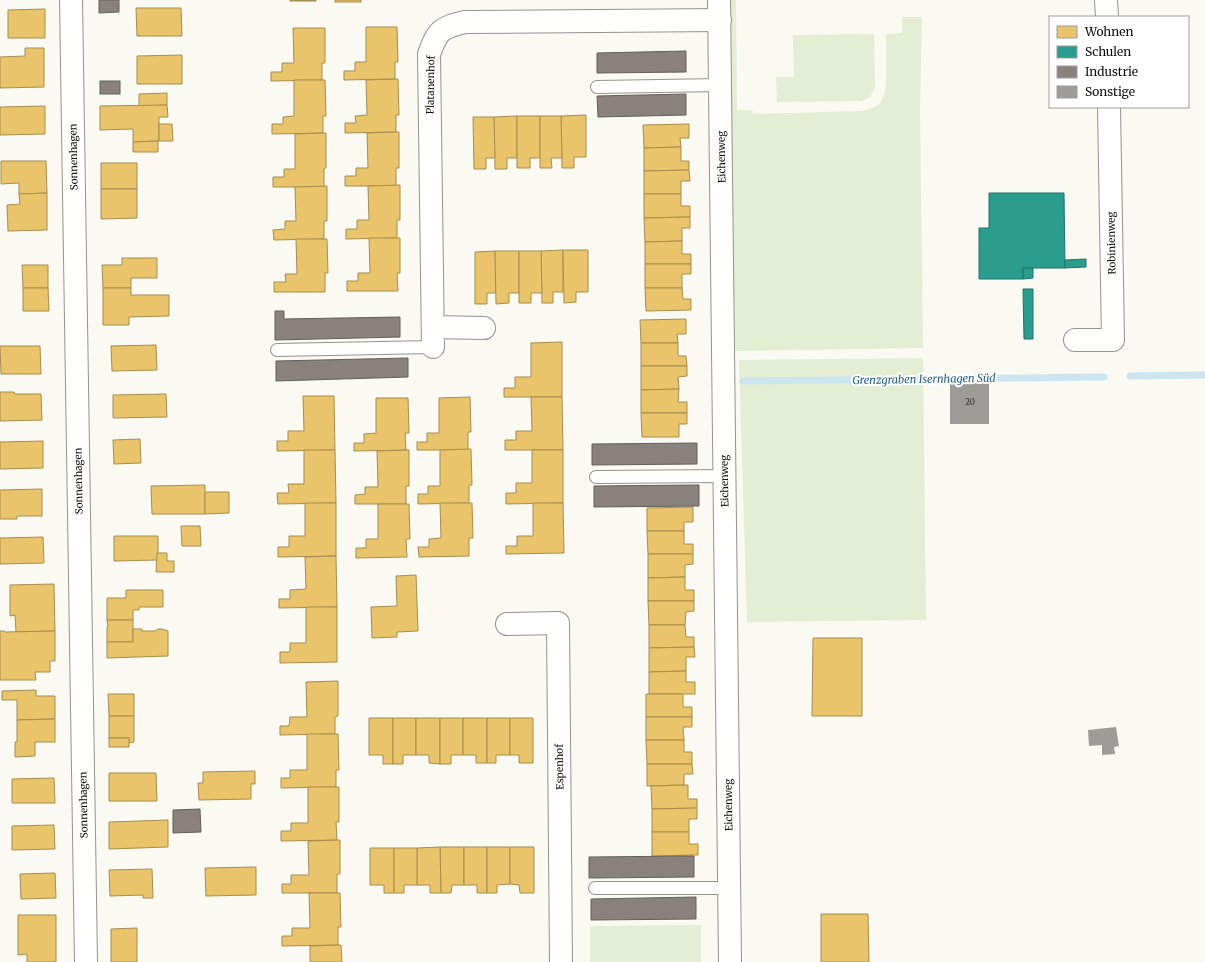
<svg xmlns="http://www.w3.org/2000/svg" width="1205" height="962" font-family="Merriweather,serif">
<rect width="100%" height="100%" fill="#faf9f2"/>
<g fill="#e3eed4">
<path d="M730,0H736L737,110H752L753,114L862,111C879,107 883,104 886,86V34L902,33V17H922L920,110L923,348L735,351Z"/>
<path d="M874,34L875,88L870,97L862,101L777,102L776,77H794L793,35Z"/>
<path d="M923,358L926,620L747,622L739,360Z"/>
<path d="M701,925V962H590V926Z"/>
</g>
<g fill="#e9c46a" stroke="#a78d4e">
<rect x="290" y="0" width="26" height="1"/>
<rect x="335" y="0" width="26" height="2"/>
<path d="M136,8H181L182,36H137Z"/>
<path d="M45,9V38H8V10Z"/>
<path d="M366,27H397L398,62H395V79L344,80V71H355V62H366Z"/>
<path d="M293,28H325V63H322V80L271,81V72H282V63H294Z"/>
<path d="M25,48H44V87L0,88V57L25,56Z"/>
<path d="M182,55V84H137V56Z"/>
<path d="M398,79L399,115H396V132L345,133V123H356L355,116L367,115L366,80Z"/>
<path d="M294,80H325L326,116H323V133L272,134V124H283V117L294,116Z"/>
<path d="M167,93V105L139,106V94Z"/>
<path d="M167,105L168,117H159V141L133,142V129L100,130V106Z"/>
<path d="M45,106V134L0,135V107Z"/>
<path d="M586,115V157H574V168H562L561,116Z"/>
<path d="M517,116V158H507V169H495L494,117Z"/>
<path d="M517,116H540V158H530V168H517Z"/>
<path d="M540,116H561L562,158H551L552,168H540Z"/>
<path d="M473,117H494L495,158H486V169H474Z"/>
<path d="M159,124H172L173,141H159Z"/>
<path d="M689,124V138H680L681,147L644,148L643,125Z"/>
<path d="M399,132V168H396V186H345V176H356V168H368L367,133Z"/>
<path d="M326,133V168L324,169V187H273V177H284V169H295V134Z"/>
<path d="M158,141V152H133V142Z"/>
<path d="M681,147V161H689V170L644,171V148Z"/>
<path d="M1,161H46L47,193L19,194V183L1,184Z"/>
<rect x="101" y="163" width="36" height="26"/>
<path d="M689,170L690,181H681V194H644V171Z"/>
<path d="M400,185V220H397V238L346,239V229H357V220H369L368,186Z"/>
<path d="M327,186V221H324V239L274,240L273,230L285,229V221H296L295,187Z"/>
<path d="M101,189H137V218L101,219Z"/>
<path d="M47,193V230L8,231L7,205L20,204L19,194Z"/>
<path d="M644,194H681V206H690V217L644,218Z"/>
<path d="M690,217V228H682V241L645,242L644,218Z"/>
<path d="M369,238H400V273H397L398,291H347V281H358V273H370Z"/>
<path d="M296,239H327L328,273H325V292H274V282H286L285,274H297Z"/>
<path d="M682,241V254H691V264H645V242Z"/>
<path d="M563,250V292H553V303H542L541,251Z"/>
<path d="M563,250H588V292H576V302L564,303Z"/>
<path d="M495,251L496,293H487V304H475V252Z"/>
<path d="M495,251H519V293H509V303L496,304Z"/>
<path d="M519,251H541L542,293H531V303H519Z"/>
<path d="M122,258H157V278H131V288H103L102,265H122Z"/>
<path d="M645,264H691V274H682V288H645Z"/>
<path d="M22,265H48V288H23Z"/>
<path d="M23,288H48L49,311H23Z"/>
<path d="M103,288H131V295H169V316L129,317V325H103Z"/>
<path d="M645,288H682L683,299H691V310L646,311Z"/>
<path d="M686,319V334H677L678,343H641L640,320Z"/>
<path d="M562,342V397H504V388H515V377H531V343Z"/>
<path d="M641,343H678V356H686L687,366H641Z"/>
<path d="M156,345L157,370L112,371L111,346Z"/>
<path d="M0,346H40L41,374H1Z"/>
<path d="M641,366H687V376L678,377L679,389L641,390Z"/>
<path d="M679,389L678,402H687V413H641V390Z"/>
<path d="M0,392H14L15,394H41L42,420L0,421Z"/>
<path d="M166,394L167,417L113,418V395Z"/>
<path d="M303,396H334L335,450L277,451V441H288V431H304Z"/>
<path d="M470,397L471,432H468V450H417V442H427V433H439V398Z"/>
<path d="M531,397H562L563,450H505V440H516V431H532Z"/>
<path d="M376,398H408L409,433H405L406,450L354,451V443H364V434L376,433Z"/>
<path d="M641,413H687V424H679V437H642Z"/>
<path d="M140,439L141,463L114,464L113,440Z"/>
<path d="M43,441V468L0,469V442Z"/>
<path d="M471,449L472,485H469V503L418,504V494H428V486H440V450Z"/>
<path d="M304,450H335L336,503L278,504L277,493H289L288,484H304Z"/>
<path d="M409,450V486H406V504H355V495L365,494V487H378L377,451Z"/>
<path d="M532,450H563V503L506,504V493H516V483H532Z"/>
<path d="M205,485V514H152L151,486Z"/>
<path d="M42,489V516H17V519H0V490Z"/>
<path d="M205,492H229V513L205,514Z"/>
<path d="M305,503H336V556L278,557V547H289V536H305Z"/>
<path d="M440,503H472L473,538H469V556L419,557L418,547H429V539L441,538Z"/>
<path d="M533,503H563L564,553L506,554V546H517V536H533Z"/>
<path d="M378,504H409L410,539H406L407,557L356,558V548H366V539H378Z"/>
<path d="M693,507V522H684V531H647V508Z"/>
<path d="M181,526H200L201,546H182Z"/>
<path d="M647,531H684V544H693V554H648Z"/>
<path d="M114,536H158V560L114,561Z"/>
<path d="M43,537L44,563L0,564V538Z"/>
<path d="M157,553H167V561H174V572H156Z"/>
<path d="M648,554H693V564L685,565V577L648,578Z"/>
<path d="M336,556L337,607L279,608V599H290V590L306,589L305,557Z"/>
<path d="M416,575L418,631L397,632V637L372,638L371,607L397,606L396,576Z"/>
<path d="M685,577V590H694V601H648V578Z"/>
<path d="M54,584L55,631L16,632L15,615L10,616V585Z"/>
<path d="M126,590H163V607H139V610H133V620H107V598H126Z"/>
<path d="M648,601H694V611L686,612L685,625H649Z"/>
<path d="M306,607H337V662L280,663V652H290V643H306Z"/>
<path d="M107,620H133V642H107V627H108Z"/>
<path d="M649,625H685L686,637H694V647L649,648Z"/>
<path d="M133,629H142V631H155L158,629H162L168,631V656L107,658V642H133Z"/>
<path d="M0,631H4L5,632L55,631V661H50V672H35L36,680H0Z"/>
<path d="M813,638H862V716H812Z"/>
<path d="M694,647L695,657H686V671L649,672V648Z"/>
<path d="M686,671V682H695V694H649V672Z"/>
<path d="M338,681V716L335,717V734L280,735V726H289L290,717H307L306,682Z"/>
<path d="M36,690V696H55V719L17,720V700H2V691Z"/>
<path d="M108,694H134V716H109Z"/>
<path d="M646,694H683V707H692V717H646Z"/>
<path d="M109,716H134V742L129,743V738H109Z"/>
<path d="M646,717H692V727H683L684,740H646Z"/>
<path d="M369,718H393V764H383V755H369Z"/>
<path d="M393,718H416V755H403V764H393Z"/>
<path d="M416,718H440V764L429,763V755H416Z"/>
<path d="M440,718H463V755H451V764H440Z"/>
<path d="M463,718H487V763H476V755H463Z"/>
<path d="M487,718H510V755H496V763H487Z"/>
<path d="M510,718H533V763H519V755H510Z"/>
<path d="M55,719V742H35V756L15,757V742H17V720Z"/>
<path d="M307,734H338L339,770H336V787L281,788V778H290V770H307Z"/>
<rect x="109" y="738" width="20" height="9"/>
<path d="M646,740H684V752H692V764H647Z"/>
<path d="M647,764H692L693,774H684V785L647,786Z"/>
<path d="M255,771V784H251V799L199,800L198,783H203V772Z"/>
<path d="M109,773H156L157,801H109Z"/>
<path d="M54,778L55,803H12V779Z"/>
<path d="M688,785V799H697V808L652,809L651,786Z"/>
<path d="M308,787H339V822H336L337,840L281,841V831H291V823H308Z"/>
<path d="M697,808V819H689V832H652V809Z"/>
<path d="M168,820V847L109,849V822Z"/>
<path d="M54,825L55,849L12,850V826Z"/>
<path d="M652,832H689V844H698V855L652,856Z"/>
<path d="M340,840V874H337V893H282V884H291V875H309L308,841Z"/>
<path d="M440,847H464V885H452L451,893H441Z"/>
<path d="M440,847L441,893H430V885H417V848Z"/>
<path d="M464,847H487V893H477V885H464Z"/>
<path d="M487,847H510V884L497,885V893H487Z"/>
<path d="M510,847H534V893H520L519,885L510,884Z"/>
<path d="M370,848H394V893H384V885H370Z"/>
<path d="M394,848H417V885H404V893H394Z"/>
<path d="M256,867V895L206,896L205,868Z"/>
<path d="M152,869L153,898H143V895L110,896L109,870Z"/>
<path d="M55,873L56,898L21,899L20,874Z"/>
<path d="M309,893H340L341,927H338V945L282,946V936H292V928H310Z"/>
<path d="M821,914H868L869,962H821Z"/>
<path d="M18,915H56V962H27V954L18,955Z"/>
<path d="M137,928V962H111V929Z"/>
<path d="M341,945L342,962H310V946Z"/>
</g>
<g fill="#2a9d8f" stroke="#217268">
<path d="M989,193H1064L1065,268H1023V279H979V228H989Z"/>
<path d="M1086,259V267L1065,268V260Z"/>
<path d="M1023,268H1033V278L1023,279Z"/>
<path d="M1023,289H1033V339H1024Z"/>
</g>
<g fill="#8a817c" stroke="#645e5b">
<path d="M99,0H119V12L99,13Z"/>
<path d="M686,51V72L597,73V53Z"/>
<rect x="100" y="81" width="20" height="13"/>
<path d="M686,94V115L598,117L597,96Z"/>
<path d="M275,311H284V319L400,317V337L275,340Z"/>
<path d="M408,358V377L276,381V361Z"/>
<path d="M697,443V464L592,465V444Z"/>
<path d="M699,485V506L594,507V486Z"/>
<path d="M200,809L201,832L173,833V810Z"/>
<path d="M694,856V877L589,878V857Z"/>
<path d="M696,897V919L591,920V899Z"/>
</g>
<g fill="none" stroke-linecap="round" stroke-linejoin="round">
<g stroke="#cce5f1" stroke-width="7">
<path d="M1130,376L1205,375"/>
<path d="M743,381L1104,377"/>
</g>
</g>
<g fill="#9e9c98">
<rect x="950" y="381" width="39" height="43"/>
<path d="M1116,727L1119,746L1114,747L1115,754L1102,755V745L1089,746L1088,730Z"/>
</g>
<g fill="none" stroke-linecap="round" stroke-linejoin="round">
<g stroke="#949390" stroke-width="14">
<g id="service">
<path d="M597,87L721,85"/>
<path d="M277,350L433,347"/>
<path d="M596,477L724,476"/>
<path d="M595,888H730"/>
</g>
</g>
<g stroke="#949390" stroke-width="24">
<g id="minor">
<path d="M71,0L86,962"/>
<path d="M719,0L730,962"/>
<path d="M1106,0L1107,17"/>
<path d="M433,327L484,328"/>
<path d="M1075,340H1113L1109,107"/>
<path d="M433,347L429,54C438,30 440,28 465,22L720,20"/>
<path d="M507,624L558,623L561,962"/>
</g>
</g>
<use href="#service" stroke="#fefefd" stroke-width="12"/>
<use href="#minor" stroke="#fefefd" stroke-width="22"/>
</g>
<g text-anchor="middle" stroke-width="4" stroke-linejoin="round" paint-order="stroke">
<g font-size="8" fill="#313130">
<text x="970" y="405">20</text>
</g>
<g font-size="10" fill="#0d0d0d" stroke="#fff">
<text transform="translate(430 85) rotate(-89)" y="4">Platanenhof</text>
<text transform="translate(73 157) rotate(-91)" y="4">Sonnenhagen</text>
<text transform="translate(721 157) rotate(-91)" y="4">Eichenweg</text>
<text transform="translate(1111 243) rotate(-91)" y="4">Robinienweg</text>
<text transform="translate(78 481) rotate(-91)" y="4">Sonnenhagen</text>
<text transform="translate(724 481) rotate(-91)" y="4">Eichenweg</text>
<text transform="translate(559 767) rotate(-91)" y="4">Espenhof</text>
<text transform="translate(83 805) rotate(-91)" y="4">Sonnenhagen</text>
<text transform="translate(728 805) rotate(-91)" y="4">Eichenweg</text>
</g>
<g font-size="11" font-style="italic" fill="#236292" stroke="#fff">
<text transform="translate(924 379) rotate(-1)" y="4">Grenzgraben Isernhagen Süd</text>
</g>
</g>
<rect x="1049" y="16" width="140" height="92" fill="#ffffff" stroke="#9e9e9e"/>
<rect x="1057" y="26" width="20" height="12" fill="#e9c46a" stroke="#9e9e9e"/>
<text x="1085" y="36" font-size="12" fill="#0d0d0d">Wohnen</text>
<rect x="1057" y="46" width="20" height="12" fill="#2a9d8f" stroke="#9e9e9e"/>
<text x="1085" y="56" font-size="12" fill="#0d0d0d">Schulen</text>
<rect x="1057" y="66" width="20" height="12" fill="#8a817c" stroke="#9e9e9e"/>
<text x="1085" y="76" font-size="12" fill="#0d0d0d">Industrie</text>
<rect x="1057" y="86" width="20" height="12" fill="#9e9c98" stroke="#9e9e9e"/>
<text x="1085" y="96" font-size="12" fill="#0d0d0d">Sonstige</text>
</svg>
